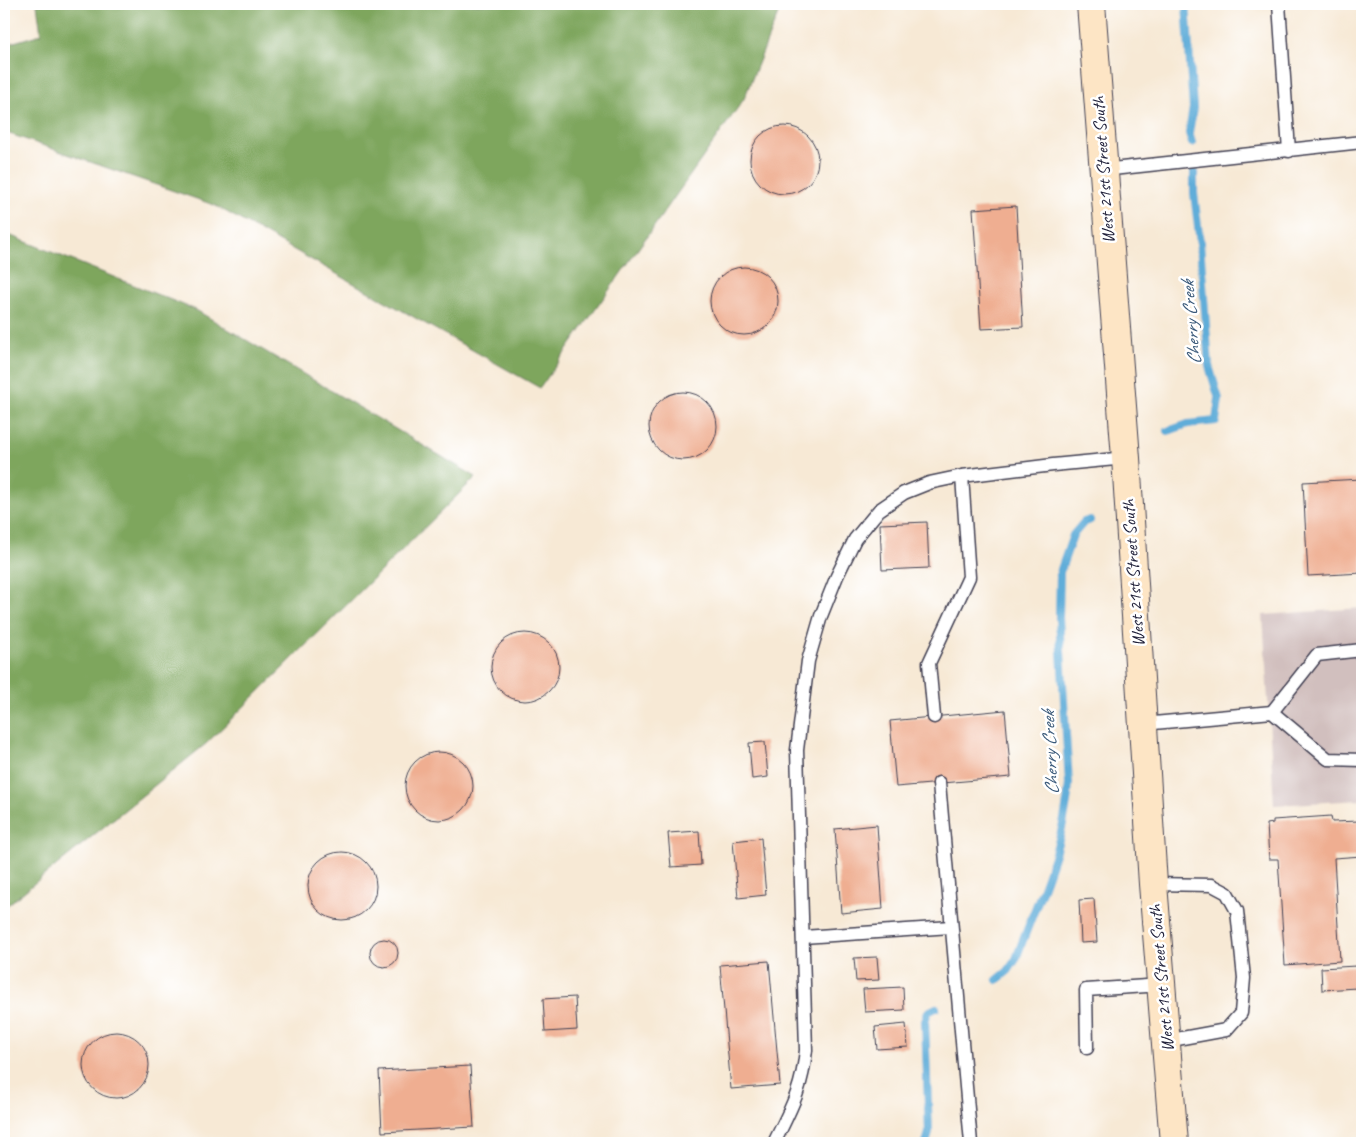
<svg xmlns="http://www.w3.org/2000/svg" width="1366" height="1147" font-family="Caveat,sans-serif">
<rect width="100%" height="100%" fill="#fff"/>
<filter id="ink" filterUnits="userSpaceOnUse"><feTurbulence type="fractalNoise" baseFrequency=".02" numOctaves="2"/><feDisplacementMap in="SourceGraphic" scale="10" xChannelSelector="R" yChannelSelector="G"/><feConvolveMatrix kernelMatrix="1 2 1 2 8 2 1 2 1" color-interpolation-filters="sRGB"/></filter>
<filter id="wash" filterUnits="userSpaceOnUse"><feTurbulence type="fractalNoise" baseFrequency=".0096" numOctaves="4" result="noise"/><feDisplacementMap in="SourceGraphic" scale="20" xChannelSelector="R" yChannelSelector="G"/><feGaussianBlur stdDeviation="1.12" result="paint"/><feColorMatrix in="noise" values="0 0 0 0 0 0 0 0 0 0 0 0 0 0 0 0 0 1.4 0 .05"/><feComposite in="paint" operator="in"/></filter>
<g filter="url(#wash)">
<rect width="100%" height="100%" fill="#f7e9d5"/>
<path fill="#d1bfbe" d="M1362,608V800L1274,805L1263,615Z"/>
<g fill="#7ea65d" stroke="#50644c">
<path d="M37,4H782L744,99L540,388L214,205L4,132V45L41,34Z"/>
<path d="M4,233L196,310L476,477L207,743L4,908Z"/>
</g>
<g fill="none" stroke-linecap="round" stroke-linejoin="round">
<g stroke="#60add9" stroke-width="8">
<path d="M1186,4L1193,108L1189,133L1192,143"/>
<path d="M1168,431L1188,424L1216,421L1219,399L1209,366L1200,243L1194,193V172"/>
<path d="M997,980L1008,971L1016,959C1036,903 1065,844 1069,784L1059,618L1060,572L1073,535L1084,522L1090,520"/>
<path d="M926,1143L929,1133L925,1021L928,1012L936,1008"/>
</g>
</g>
<g id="blocks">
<g fill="#efae91">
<circle cx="784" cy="160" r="34"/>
<path d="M1016,206L1023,327L981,329L973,209Z"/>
<circle cx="744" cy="301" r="34"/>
<circle cx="683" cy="426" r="34"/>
<path d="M1362,479V573L1308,576L1303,482Z"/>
<path d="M927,522L929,568L882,570L880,524Z"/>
<circle cx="525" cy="667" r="34"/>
<path d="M1005,710L1011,777L896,787L890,721Z"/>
<path d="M765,742L768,777L752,779L749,743Z"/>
<circle cx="439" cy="786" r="34"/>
<path d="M1331,816L1332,822L1360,821L1362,850V856L1334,858L1340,961L1285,965L1278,859H1269L1267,824L1273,823V820Z"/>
<path d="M877,825L883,909L841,913L835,829Z"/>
<path d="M699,831L701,865L671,867L668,833Z"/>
<path d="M761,838L766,895L738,898L733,841Z"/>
<circle cx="342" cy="886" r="34"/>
<path d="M1094,899L1097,942L1081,943L1079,900Z"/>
<circle cx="384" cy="953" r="14"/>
<path d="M877,957L879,980L856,981L854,958Z"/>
<path d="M769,961L780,1085L731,1089L720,965Z"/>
<path d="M1356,966L1357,988L1322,990L1321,968Z"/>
<path d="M903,987L904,1010L865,1012L863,989Z"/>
<path d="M575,997L577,1030L545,1032L543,999Z"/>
<path d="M906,1024L908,1047L877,1049L875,1027Z"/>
<circle cx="116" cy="1065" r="33"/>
<path d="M470,1066L474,1127L382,1132L379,1071Z"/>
</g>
</g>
</g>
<g filter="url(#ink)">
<use href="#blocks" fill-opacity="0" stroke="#424052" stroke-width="1"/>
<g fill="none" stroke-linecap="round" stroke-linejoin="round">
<g stroke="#424052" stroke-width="15">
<g id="lane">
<path d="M1279,4L1289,151"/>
<path d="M1103,170L1362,142"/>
<path d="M1272,712L1317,655L1362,650"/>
<path d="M934,717L929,663L969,577L962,476"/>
<path d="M1143,724L1272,712L1328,759L1362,760"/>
<path d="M939,783L971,1143"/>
<path d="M1153,884L1212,885L1227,893L1237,911L1244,978L1241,1013L1226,1030L1166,1041"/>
<path d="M803,937L951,927"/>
<path d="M1087,1048L1086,990L1162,985"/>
<path d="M774,1143C791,1108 802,1090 806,1050L797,750L808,661L821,616L837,576L855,539L879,510L904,493L929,483L962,476L1053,465L1126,458"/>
</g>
</g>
<g stroke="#424052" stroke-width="30">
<path id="secondary" d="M1091,4L1126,458L1153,884L1174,1143"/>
</g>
<use href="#lane" stroke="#fff" stroke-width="12"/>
<use href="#secondary" stroke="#fde5c5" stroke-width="28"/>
</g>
</g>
<g text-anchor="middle" stroke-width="5" stroke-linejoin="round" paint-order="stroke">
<g font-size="18" fill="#22223b" stroke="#fff">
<text transform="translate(1103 170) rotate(-94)" y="6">West 21st Street South</text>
<text transform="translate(1133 573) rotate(-94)" y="6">West 21st Street South</text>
<text transform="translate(1161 978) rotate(-95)" y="6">West 21st Street South</text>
</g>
<g font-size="19" font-style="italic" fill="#3b5a7a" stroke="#fff">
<text transform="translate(1190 323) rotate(-95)" y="7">Cherry Creek</text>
<text transform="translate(1049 753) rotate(-93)" y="7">Cherry Creek</text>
</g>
</g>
<rect width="1366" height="1147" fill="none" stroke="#fff" stroke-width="20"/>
</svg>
